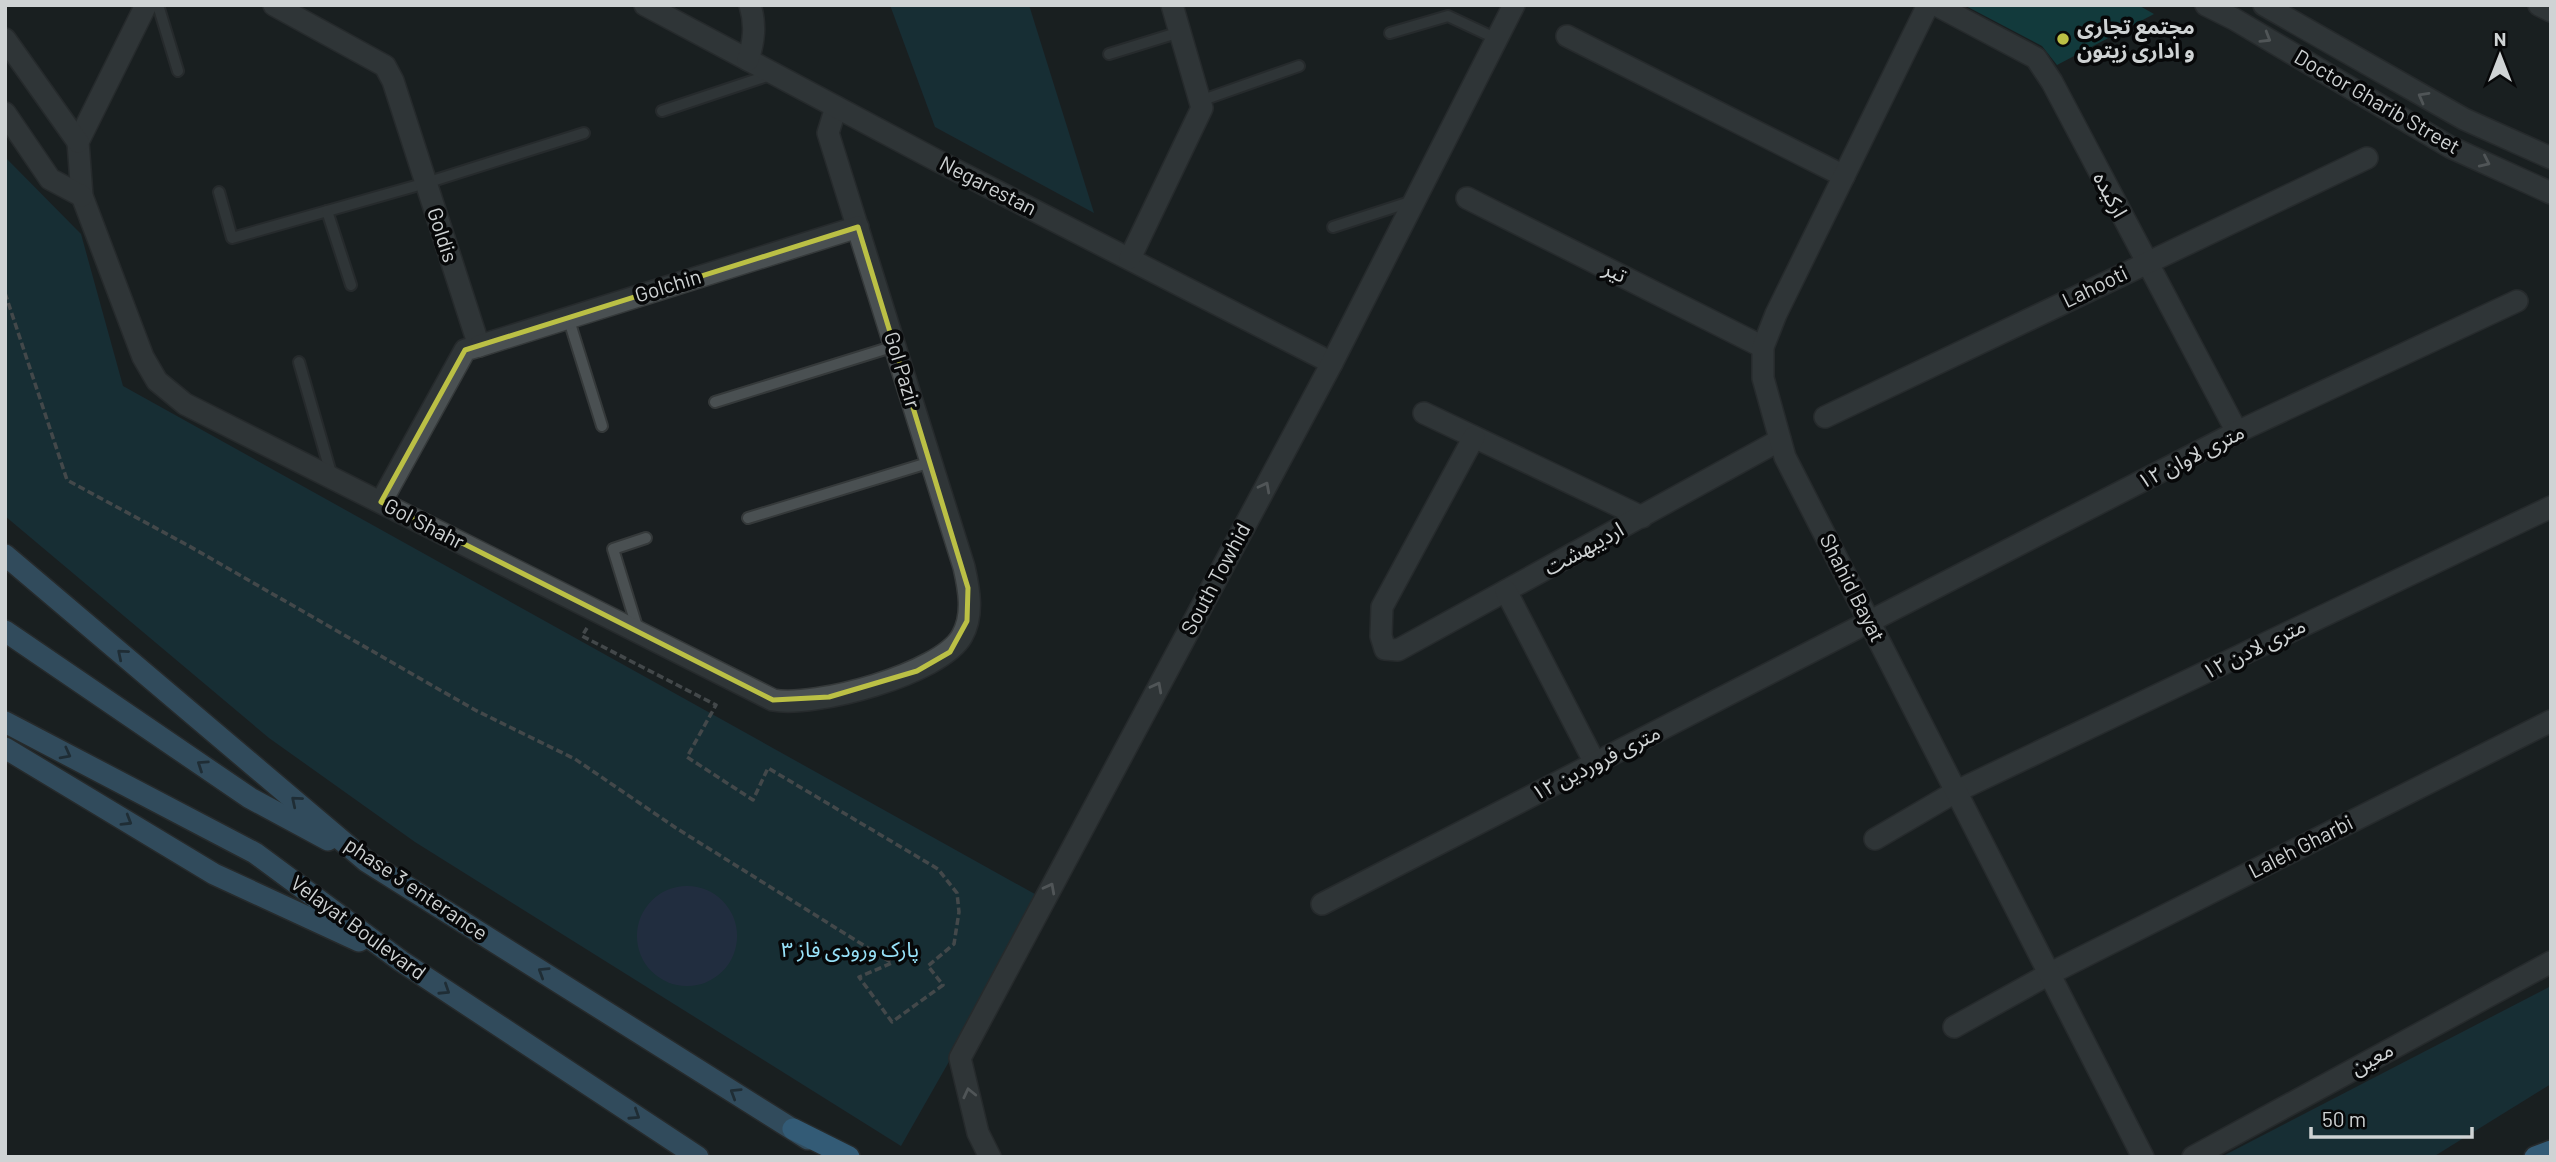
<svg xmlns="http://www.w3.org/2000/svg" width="2556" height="1162" font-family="Barlow,'Noto Sans Arabic',sans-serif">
<rect width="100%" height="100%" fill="#1a1f21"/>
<g fill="#16404c">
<path d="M890,5H1029L1094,213L935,127Z"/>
<path d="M5,157L81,234L123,386L1042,898L901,1146L415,842L269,738L5,516Z"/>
<path d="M2551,986V1084L2433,1157H2221Z"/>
</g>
<circle fill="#2c3f65" cx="687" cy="936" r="50"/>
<path fill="#0b5b5d" d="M1964,5H2138L2154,14L2057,65L2042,46Z"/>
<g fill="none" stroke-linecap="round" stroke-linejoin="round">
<g stroke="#35393a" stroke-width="14">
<g id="lane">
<path d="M158,5L178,71"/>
<path d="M1390,33L1448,16L1497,39"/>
<path d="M1109,54L1180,32"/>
<path d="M1200,101L1299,66"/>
<path d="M662,111L773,74"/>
<path d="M219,192L232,238L426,183L584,133"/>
<path d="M327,211L351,285"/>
<path d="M1333,227L1413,201"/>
<path d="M568,317L602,426"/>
<path d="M299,362L332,477"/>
<path d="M715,402L895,346"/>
<path d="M748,518L931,462"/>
<path d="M638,630L613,549L646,538"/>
</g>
</g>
<g stroke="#35393a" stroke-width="24">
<g id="street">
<path d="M146,5L78,142L82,196L143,357L157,381L185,404L773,700C814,708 941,674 962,636C974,615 969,589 964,567L828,133L836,107"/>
<path d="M274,5L385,66L393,81L479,346L465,350L381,502"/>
<path d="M645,5L934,159L1332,363"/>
<path d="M1936,5L2036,58L2052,82L2237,432"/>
<path d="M2539,5L2551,11"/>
<path d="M1567,36L1844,176"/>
<path d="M5,39L78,142"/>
<path d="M748,60C754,41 756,25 750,5"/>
<path d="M5,113L50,179L82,196"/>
<path d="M1467,198L1763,347"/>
<path d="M1130,258L1202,108L1172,5"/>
<path d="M479,346L858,227"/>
<path d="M1424,413L1642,517"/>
<path d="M1825,417L2367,158"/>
<path d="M1474,437L1382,607L1381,636L1385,649L1398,650L1780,440"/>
<path d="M1506,591L1595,763"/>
<path d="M1875,839L1957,791L2551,507"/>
<path d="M1322,904L2237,432L2517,301"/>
<path d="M1954,1027L2051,973L2551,721"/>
<path d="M2193,1157L2551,962"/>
</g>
</g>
<g stroke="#35393a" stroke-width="24">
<g id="secondary">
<path d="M1928,5L1776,314L1763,347V378L1785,457L2143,1157"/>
<path d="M2206,5L2234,19L2450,147L2551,193"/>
<path d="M2264,5L2464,119L2551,158"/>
<path d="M990,1157L978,1133L960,1058L1332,363L1514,5"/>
</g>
</g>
<g stroke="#35393a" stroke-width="24">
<g id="primary">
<path d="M5,555L366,861L808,1139"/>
<path d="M5,631L250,798L328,840"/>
<path d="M5,722L255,853L401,961L698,1157"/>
<path d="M5,748L214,874L359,941"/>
</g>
</g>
<g stroke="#35393a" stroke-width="24">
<g id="highway">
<path d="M793,1129L849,1157"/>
<path d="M2535,1157L2551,1151"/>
</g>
</g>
<path stroke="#767b7c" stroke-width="3.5" stroke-dasharray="7 3.5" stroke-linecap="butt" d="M5,293L67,480L189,546L475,710L575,759L676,828L892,963L859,977L892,1022L943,985L928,966L954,944L959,912L957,893L938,869L768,768L753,800L687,757L716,705L582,636L587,628"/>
<use href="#lane" stroke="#4a5052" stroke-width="10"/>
<use href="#street" stroke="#4a5052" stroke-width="21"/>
<use href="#secondary" stroke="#4a5052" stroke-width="21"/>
<use href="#primary" stroke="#4f82a5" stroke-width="21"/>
<use href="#highway" stroke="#52a4dd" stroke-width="21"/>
</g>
<defs><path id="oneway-chevron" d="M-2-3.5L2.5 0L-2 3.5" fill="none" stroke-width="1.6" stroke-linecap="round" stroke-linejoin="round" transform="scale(1.75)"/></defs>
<g stroke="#93989a">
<use href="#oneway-chevron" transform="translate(2266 38) rotate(31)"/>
<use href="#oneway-chevron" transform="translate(2423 97) rotate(-151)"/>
<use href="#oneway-chevron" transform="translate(2485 162) rotate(25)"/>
<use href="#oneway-chevron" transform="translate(1265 487) rotate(-62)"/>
<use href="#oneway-chevron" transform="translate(1157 687) rotate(-62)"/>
<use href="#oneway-chevron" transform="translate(1050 888) rotate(-62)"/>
<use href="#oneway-chevron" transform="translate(969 1093) rotate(-103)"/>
</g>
<g stroke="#273f4f">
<use href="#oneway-chevron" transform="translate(122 654) rotate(-140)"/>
<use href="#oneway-chevron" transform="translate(66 754) rotate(28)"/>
<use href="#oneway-chevron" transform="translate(202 765) rotate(-146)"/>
<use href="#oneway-chevron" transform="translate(296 801) rotate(-140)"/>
<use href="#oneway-chevron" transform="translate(127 821) rotate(31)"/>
<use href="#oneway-chevron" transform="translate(543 972) rotate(-148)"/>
<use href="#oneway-chevron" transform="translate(445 990) rotate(33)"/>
<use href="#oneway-chevron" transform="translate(735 1093) rotate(-148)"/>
<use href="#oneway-chevron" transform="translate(635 1115) rotate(33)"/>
</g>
<path d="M0 0H2556V1162H0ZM858,227L968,588L967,621L950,652L917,671L829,697L773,700L381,502L465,350Z" fill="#1a1f21" fill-opacity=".55" fill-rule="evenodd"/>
<path fill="none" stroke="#bbc045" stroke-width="5" stroke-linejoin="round" d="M858,227L968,588L967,621L950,652L917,671L829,697L773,700L381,502L465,350Z"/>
<circle fill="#bbc045" stroke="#070809" stroke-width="2.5" cx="2063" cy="39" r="7"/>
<g text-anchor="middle" stroke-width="7" stroke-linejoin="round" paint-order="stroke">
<g font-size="21" font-weight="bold" fill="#cfd3d4" stroke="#070809" text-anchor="start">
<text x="2077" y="34">مجتمع تجاری<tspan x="2077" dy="24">و اداری زیتون</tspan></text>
</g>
<g font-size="21" fill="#cfd3d4" stroke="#070809">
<text transform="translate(2377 102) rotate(30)" y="7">Doctor Gharib Street</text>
<text transform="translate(988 186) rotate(27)" y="7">Negarestan</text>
<text transform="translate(2110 195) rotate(62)" y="7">ارکیده</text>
<text transform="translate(442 235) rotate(72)" y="7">Goldis</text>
<text transform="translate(1615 272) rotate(27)" y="7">تیر</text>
<text transform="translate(668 286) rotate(-17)" y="7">Golchin</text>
<text transform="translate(2095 287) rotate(-26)" y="7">Lahooti</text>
<text transform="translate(902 370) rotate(73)" y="7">Gol Pazir</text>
<text transform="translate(2191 457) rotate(-27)" y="7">۱۲ متری لاوان</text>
<text transform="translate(424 524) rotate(27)" y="7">Gol Shahr</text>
<text transform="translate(1584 549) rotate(-29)" y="7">اردیبهشت</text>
<text transform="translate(1216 579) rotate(-62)" y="7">South Towhid</text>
<text transform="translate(1852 588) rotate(63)" y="7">Shahid Bayat</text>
<text transform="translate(2254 649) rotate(-26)" y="7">۱۲ متری لادن</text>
<text transform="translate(1596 763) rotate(-27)" y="7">۱۲ متری فروردین</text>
<text transform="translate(2301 847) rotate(-27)" y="7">Laleh Gharbi</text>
<text transform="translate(416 889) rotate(34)" y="7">phase 3 enterance</text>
<text transform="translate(358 928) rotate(36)" y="7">Velayat Boulevard</text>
<text transform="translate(2372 1059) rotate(-29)" y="7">معین</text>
</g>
<g font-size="21" fill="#98e2f9" stroke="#070809">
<text x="850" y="957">پارک ورودی فاز ۳</text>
</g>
</g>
<rect width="2556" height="1162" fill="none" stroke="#cfd3d4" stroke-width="14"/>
<g transform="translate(2500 56)" stroke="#070809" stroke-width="5" paint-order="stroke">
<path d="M0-5L12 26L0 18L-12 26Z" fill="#cfd3d4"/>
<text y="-10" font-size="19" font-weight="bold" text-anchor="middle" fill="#cfd3d4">N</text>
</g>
<path d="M2311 1127v10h161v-10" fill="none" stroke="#cfd3d4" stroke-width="3.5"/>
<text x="2322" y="1127" font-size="21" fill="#cfd3d4" stroke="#070809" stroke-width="5" paint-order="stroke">50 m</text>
</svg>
